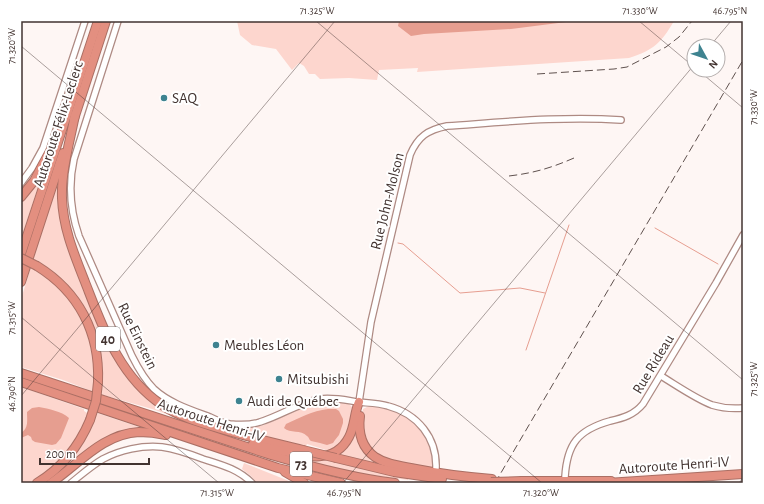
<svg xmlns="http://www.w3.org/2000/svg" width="764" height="504" font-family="'Alegreya Sans',sans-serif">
<rect width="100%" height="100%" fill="#fef6f4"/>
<g fill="#fdd6ce">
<path d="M237,21H674C661,43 654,50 629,58L417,72L418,68L379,70L377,80L349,78L320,79L315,74H309L304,66L299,63L292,70L276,49L252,45L240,35Z"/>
<path d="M39,177L41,178L21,239V201Z"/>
<path d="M58,181L60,182L59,203L119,366L181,419L152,409L100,394L102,371L101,358L98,342L69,287L55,273L41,263L33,259Z"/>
<path d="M31,267C62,283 87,317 93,352C95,365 95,378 94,392L63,380L21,367V299Z"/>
<path d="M21,387L84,409V411L89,414L77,438L68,452L58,463L44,474L31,483H21Z"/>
<path d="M323,401L348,403L352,407L353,411L350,428L339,447L329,451L307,444L305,448L240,431L241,428L252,427L264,425L307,406Z"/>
<path d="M369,406C400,406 438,433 433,467H417L379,457L365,442L361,423L363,409Z"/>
<path d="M97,413L145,429L121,432L46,483L45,482C57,472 70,462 79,449C87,438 91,425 97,413Z"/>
<path d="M357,429L361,444L394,468L334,455L353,435Z"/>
<path d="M303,458H324L360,468L390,474L408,477V480L358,473L303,460Z"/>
<path d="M244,463L294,483H257L251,476L242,469Z"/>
</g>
<g fill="#e69e90">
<path d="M399,21H574L511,29L424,34L411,36L398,26Z"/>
<path d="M39,407C49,409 61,411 69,418L61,438L56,444L52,445L35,442L32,440L31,437L28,435L21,438V433C29,428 27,420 27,412L32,408Z"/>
<path d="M328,409H336L339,411L343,419V423L339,435L335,440L333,443L327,445L320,443L311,441C309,440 309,437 307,436C301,429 290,434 284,428L286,424C299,418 312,411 328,409Z"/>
</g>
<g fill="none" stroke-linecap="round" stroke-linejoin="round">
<g stroke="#e69e90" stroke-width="1">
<path d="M655,228L718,264"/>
<path d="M398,243L403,244L460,293L520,288L545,293"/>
<path d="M526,350L569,225"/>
</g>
<g stroke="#ae8a83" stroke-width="8">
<g id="minor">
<path d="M118,21L74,159C68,186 70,210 79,236L132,356C138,368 144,379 154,389C169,403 191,410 210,417C216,420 223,423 230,424C240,425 251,425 260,422C280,416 299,403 319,399C333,397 345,400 358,402C368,403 379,403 388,406C418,414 437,438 436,468"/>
<path d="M21,183L32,168L43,148L85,21"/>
<path d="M661,376C676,385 696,399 712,405C722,408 732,409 743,408"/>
<path d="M359,402L371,322L410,155C418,136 428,130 447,126C505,122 563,116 621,120"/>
<path d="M565,477C567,444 578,430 610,421C623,418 634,415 643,404L716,283L743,235"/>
<path d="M71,483C81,475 91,466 103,459C120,450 142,445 162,447C176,449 190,454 203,459C222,465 238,469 252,483"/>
</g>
</g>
<g stroke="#ab6f64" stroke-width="10">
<g id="highway">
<path d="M75,115C70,141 61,171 62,198C63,228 74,254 85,282C103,328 119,376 162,405C180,417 201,423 221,429C248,437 275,443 303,450"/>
<path d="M74,119L106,21"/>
<path d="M21,197L34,181L51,149"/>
<path d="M21,254L98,21"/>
<path d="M37,266C79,292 100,333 98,382"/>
<path d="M21,282L63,153"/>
<path d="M21,373L271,455C312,467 353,478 395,483"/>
<path d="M21,382L278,468L341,483"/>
<path d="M360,416C358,432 361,447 375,457C387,465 402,466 416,469C441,474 466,477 492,479"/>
<path d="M253,444C263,447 273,449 283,451C306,457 335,464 349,437C355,426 354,413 359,402"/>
<path d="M336,458L394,472L442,479"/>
<path d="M285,472L304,483"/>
<path d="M522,481H611"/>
<path d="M37,483C62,468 79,446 90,420"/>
<path d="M51,483C79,464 102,434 139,432C148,432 157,433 166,435"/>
<path d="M607,483L743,474"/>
</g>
</g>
<use href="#minor" stroke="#fff" stroke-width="5.5"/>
<use href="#highway" stroke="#e38f80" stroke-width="8"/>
<g stroke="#5f514e" stroke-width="1" stroke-dasharray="8 4" stroke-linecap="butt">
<path d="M537,74L614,69L627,67L666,47L679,37L692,21"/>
<path d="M509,176C534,173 551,168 574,158"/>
<path d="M495,483L743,60"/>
</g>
<g stroke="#ab6f64" stroke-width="10" stroke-linecap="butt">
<g id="highway-bridge">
<path d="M21,258L37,266"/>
<path d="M90,420L96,401L98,382"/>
<path d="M303,450L336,458"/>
<path d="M491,482L522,481"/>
</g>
</g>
<use href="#highway-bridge" stroke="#e38f80" stroke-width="8"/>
</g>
<path fill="none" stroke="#423330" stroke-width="1" stroke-opacity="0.45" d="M316,21L743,380M639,21L694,67M21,46L542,483M710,46L731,21M698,70L743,108M21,317L219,483M21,396L335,21M343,483L694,65M739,483L743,478"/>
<g fill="#3e8390" stroke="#fff" stroke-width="1.5">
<circle cx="164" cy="98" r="4"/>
<circle cx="216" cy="345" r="4"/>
<circle cx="279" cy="379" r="4"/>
<circle cx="239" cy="401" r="4"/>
</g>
<g text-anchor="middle" stroke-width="4" stroke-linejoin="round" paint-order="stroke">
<g fill="#fff" stroke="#7b706e" stroke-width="1">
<rect x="96" y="327" width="24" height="24" rx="3"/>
<rect x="290" y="452" width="22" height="24" rx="3"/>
</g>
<g font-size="14" font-weight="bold" fill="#423330">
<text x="108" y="344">40</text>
<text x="301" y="469">73</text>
</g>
<g font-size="15" fill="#423330" stroke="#fff" text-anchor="start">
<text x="172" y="103">SAQ</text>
<text x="224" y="350">Meubles Léon</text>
<text x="287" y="384">Mitsubishi</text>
<text x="247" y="406">Audi de Québec</text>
</g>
<g font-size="15" fill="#423330" stroke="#fff">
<text transform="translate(58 124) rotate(-72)" y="5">Autoroute Félix-Leclerc</text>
<text transform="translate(387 201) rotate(-76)" y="5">Rue John-Molson</text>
<text transform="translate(138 336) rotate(64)" y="5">Rue Einstein</text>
<text transform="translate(653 364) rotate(-59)" y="5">Rue Rideau</text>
<text transform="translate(211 420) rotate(18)" y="5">Autoroute Henri-IV</text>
<text transform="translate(674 465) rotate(-4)" y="5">Autoroute Henri-IV</text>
</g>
</g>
<rect width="764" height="504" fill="none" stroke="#ffffff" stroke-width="44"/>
<g transform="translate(706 58) rotate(130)"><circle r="19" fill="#ffffff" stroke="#b3adac"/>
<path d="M0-3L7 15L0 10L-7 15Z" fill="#3e8390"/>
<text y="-6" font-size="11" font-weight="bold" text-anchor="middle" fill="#423330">N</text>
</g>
<path d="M40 458v6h109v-6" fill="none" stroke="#423330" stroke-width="2"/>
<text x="46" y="458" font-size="12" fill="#423330" stroke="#ffffff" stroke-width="3" paint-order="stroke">200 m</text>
<rect x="22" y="22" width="720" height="460" fill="none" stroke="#423330" stroke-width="1.5"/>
<g font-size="10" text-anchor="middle" fill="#423330">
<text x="317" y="14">71.325°W</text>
<text x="640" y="14">71.330°W</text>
<text x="730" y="14">46.795°N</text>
<text transform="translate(11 46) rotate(-90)" y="4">71.320°W</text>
<text transform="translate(753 107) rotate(-90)" y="4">71.330°W</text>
<text transform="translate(11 318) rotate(-90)" y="4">71.315°W</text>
<text transform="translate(753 379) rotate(-90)" y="4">71.325°W</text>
<text transform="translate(11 394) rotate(-90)" y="4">46.790°N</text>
<text x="217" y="496">71.315°W</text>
<text x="344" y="496">46.795°N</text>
<text x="541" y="496">71.320°W</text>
</g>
</svg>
